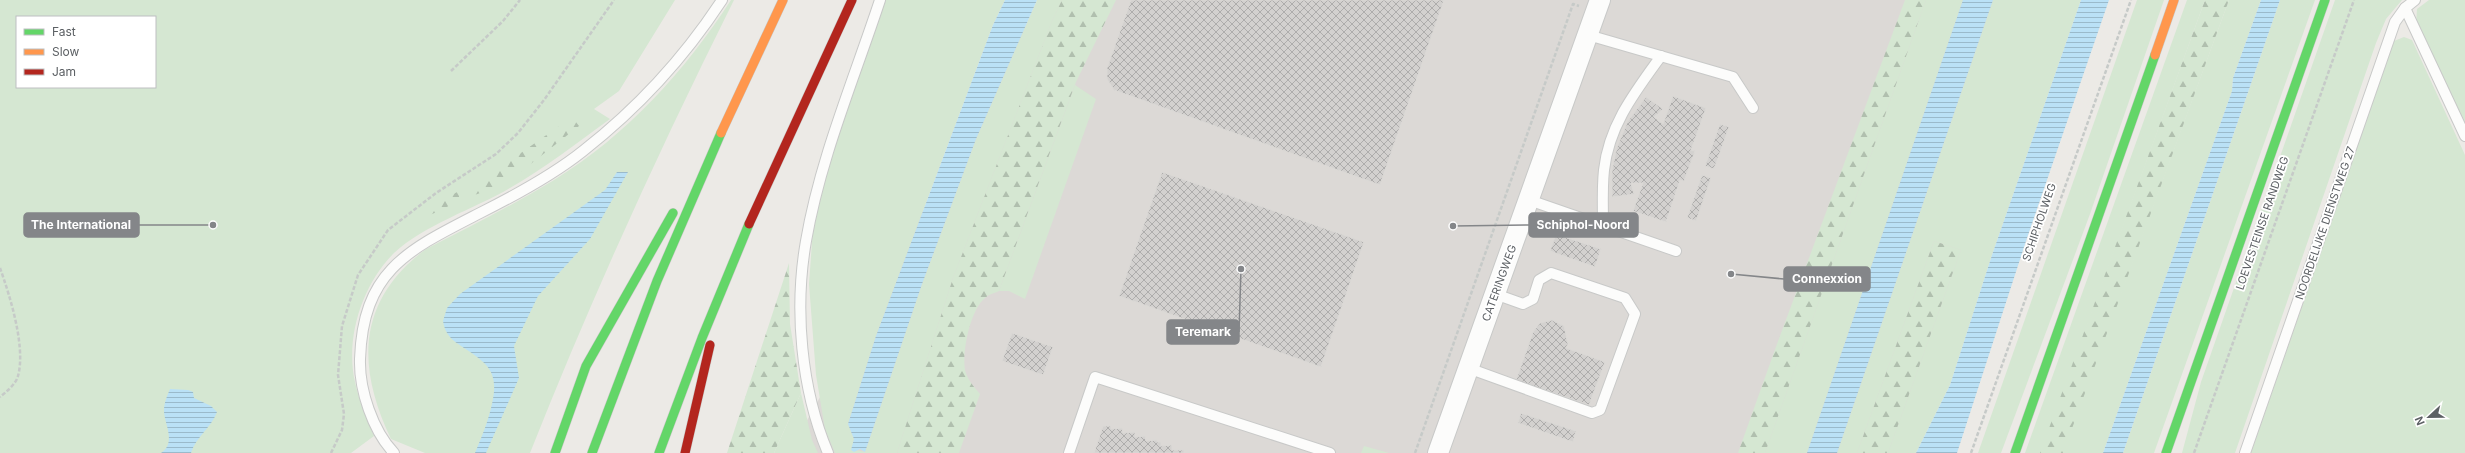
<svg xmlns="http://www.w3.org/2000/svg" width="2465" height="453" font-family="Inter,sans-serif">
<defs>
<pattern id="forest-firs" width="22" height="20" patternUnits="userSpaceOnUse"><rect width="22" height="20" fill="#d5e7d2"/><path d="M5 1l3.5 6h-7zM16 11l3.5 6h-7z" fill="#b0bfae"/></pattern>
<pattern id="water-rules" width="6" height="5" patternUnits="userSpaceOnUse"><rect width="6" height="5" fill="#bae1f6"/><path d="M0 2.5h6" fill="none" stroke="#9abacb"/></pattern>
<pattern id="building-cross-hatch" width="8" height="8" patternUnits="userSpaceOnUse"><rect width="8" height="8" fill="#d3d1cf"/><path d="M0 0l8 8M0 8l8-8" fill="none" stroke="#aeadac"/></pattern>
</defs>
<rect width="100%" height="100%" fill="#eceae6"/>
<path fill="#dcd9d6" d="M1040,0H2075L1907,453H789Z"/>
<g fill="#d5e7d2" fill-rule="evenodd">
<path d="M0,0H675L619,91L594,109L610,119C578,142 545,168 510,188C474,209 424,225 394,253C362,285 345,338 355,382C359,401 367,419 374,436L351,453H0ZM17,17H155V87H17Z"/>
<path d="M731,0H734C660,148 591,299 530,453H425L391,439C356,366 357,300 426,249C469,227 513,205 554,180C627,135 685,71 731,0Z"/>
<path d="M882,0H1005L993,25L876,336L848,424L854,439L852,449L865,452L922,284L976,139L1037,0H1062L1052,21L953,278L897,453H835L825,429L816,375L809,284L813,228L824,165Z"/>
<path d="M1926,0H1963L1807,453H1765Z"/>
<path d="M1993,0H2081L1992,255L1950,385L1916,453H1888L1961,250L1934,241L1857,453H1837Z"/>
<path d="M2137,0H2164L2090,214L2001,453H1978Z"/>
<path d="M2187,0H2205L2041,453H2025Z"/>
<path d="M2229,0H2261L2233,78L2232,91L2103,453H2062Z"/>
<path d="M2280,0H2315L2154,453H2123Z"/>
<path d="M2335,0H2402L2386,19L2376,43L2235,453H2182L2201,382Z"/>
<path d="M2429,0H2465V122L2416,25L2417,9Z"/>
<path d="M2404,37L2412,40L2465,155V453H2251L2394,41Z"/>
<path d="M1075,85L1096,99L1025,299L1009,291H999Z"/>
<path d="M801,393L812,440L818,453H774Z"/>
<path d="M1364,446L1389,453H1361Z"/>
</g>
<g fill="url(#forest-firs)">
<path d="M1062,0H1116L1076,82L999,291C995,293 989,294 985,298C970,310 962,352 965,370C967,379 974,387 980,394L959,453H897L953,278L1052,21Z"/>
<path d="M1905,0H1926L1765,453H1738L1777,344Z"/>
<path d="M2205,0H2229L2063,453H2040Z"/>
<path d="M572,117L579,126L505,184L469,197L467,191Z"/>
<path d="M459,191V201L422,219L420,212Z"/>
<path d="M1934,241L1961,250L1888,453H1857Z"/>
<path d="M789,263L790,324L801,393L774,453H727Z"/>
</g>
<g fill="url(#water-rules)">
<path d="M1005,0H1037L976,139L922,284L865,452L860,449L854,452L851,450L854,439L848,424L876,336L993,25Z"/>
<path d="M1963,0H1993L1837,453H1807Z"/>
<path d="M2081,0H2109L2026,241L1957,453H1916L1950,385L1992,255Z"/>
<path d="M2261,0H2280L2123,453H2103L2232,91L2233,78Z"/>
<path d="M617,172H628L590,239L538,296L514,346L519,378L486,453H475C482,436 488,422 492,404C499,373 489,364 464,348C452,340 445,335 443,321L447,308L460,294L605,190Z"/>
<path d="M170,389L188,390L193,392L194,398L211,406L217,412C211,428 196,437 191,453H161C177,443 164,423 164,411C164,403 167,396 170,389Z"/>
</g>
<g fill="url(#building-cross-hatch)" stroke="#dbd9d6">
<path d="M1131,0H1444L1380,185L1114,90L1107,79V68Z"/>
<path d="M1673,96L1706,108L1691,150L1695,151L1684,181L1680,180L1666,222L1633,211L1643,183H1631L1634,194L1612,197V170L1617,147L1628,121L1646,97L1663,109L1654,117L1663,124Z"/>
<path d="M1720,124L1729,127L1714,169L1705,166Z"/>
<path d="M1162,172L1364,242L1321,367L1119,296Z"/>
<path d="M1702,175L1711,178L1696,221L1687,218Z"/>
<path d="M1556,234L1601,249L1595,267L1550,251Z"/>
<path d="M1552,320L1564,326L1568,344L1566,348L1605,362L1589,405L1516,380L1533,332L1540,323Z"/>
<path d="M1012,333L1053,347L1043,375L1002,361Z"/>
<path d="M1521,413L1576,431L1573,442L1518,423Z"/>
<path d="M1103,426H1111V429L1122,428L1123,433L1135,432V437L1145,436L1146,441L1157,440V442H1161V446L1172,445V450H1184V453H1094Z"/>
</g>
<g fill="none" stroke-linecap="round" stroke-linejoin="round">
<g stroke="#c8c9c8" stroke-width="12">
<g id="lane">
<path d="M2405,8L2465,136"/>
<path d="M1588,35L1733,77L1753,108"/>
<path d="M1529,200L1676,251"/>
<path d="M1603,226C1603,207 1602,188 1604,170C1609,125 1635,92 1661,56"/>
<path d="M1468,368L1592,413L1600,410L1635,314L1625,298L1551,273L1539,280L1533,299L1523,304L1495,294"/>
<path d="M394,453C373,431 359,390 360,359C363,270 408,250 480,213C514,196 553,175 583,151C638,108 684,58 722,0"/>
<path d="M828,453C801,389 794,309 806,241C820,159 854,79 880,0"/>
<path d="M1069,453L1095,377L1330,453"/>
<path d="M2245,453L2395,22L2405,8L2415,0"/>
</g>
</g>
<g stroke="#c8c9c8" stroke-width="22">
<path id="street" d="M1438,453L1600,0"/>
</g>
<g stroke="#c8c8c7" stroke-width="10">
<g id="fast">
<path d="M555,453L586,366L673,213"/>
<path d="M592,453L657,281L721,133"/>
<path d="M659,453L702,338L749,224"/>
<path d="M2015,453L2155,55"/>
<path d="M2166,453L2325,0"/>
</g>
</g>
<g stroke="#c8c8c7" stroke-width="10">
<g id="slow">
<path d="M2155,55L2174,0"/>
<path d="M721,133L783,0"/>
</g>
</g>
<g stroke="#c8c8c7" stroke-width="10">
<g id="jam">
<path d="M749,224L852,0"/>
<path d="M685,453L710,345"/>
</g>
</g>
<g stroke="#c6cac8" stroke-width="2.5" stroke-dasharray="4 2" stroke-linecap="butt">
<path d="M451,71L503,21L520,0"/>
<path d="M0,268C10,296 26,347 18,376C16,384 6,392 0,397"/>
<path d="M331,453L342,430L344,414L338,375L342,326L358,275L388,230L436,193L496,154L518,133L544,100L614,0"/>
<path d="M1415,453L1573,4L1579,6"/>
<path d="M1971,453L2131,0"/>
<path d="M2194,453L2354,0"/>
</g>
<use href="#lane" stroke="#fcfcfb" stroke-width="10"/>
<use href="#street" stroke="#fcfcfb" stroke-width="20"/>
<use href="#fast" stroke="#63d668" stroke-width="9"/>
<use href="#slow" stroke="#ff974d" stroke-width="9"/>
<use href="#jam" stroke="#b3261e" stroke-width="9"/>
</g>
<g text-anchor="middle" stroke-width="3.5" stroke-linejoin="round" paint-order="stroke">
<g font-size="11" fill="#5c6064" stroke="#fff">
<text transform="translate(2039 222) rotate(-71)" y="4">SCHIPHOLWEG</text>
<text transform="translate(2262 223) rotate(-71)" y="4">LOEVESTEINSE RANDWEG</text>
<text transform="translate(2325 223) rotate(-71)" y="4">NOORDELIJKE DIENSTWEG 27</text>
<text transform="translate(1499 283) rotate(-70)" y="4">CATERINGWEG</text>
</g>
</g>
<path fill="none" stroke="#848689" stroke-width="1.5" d="M213 225L139 225M1453 226L1529 225M1731 274L1784 279M1241 269L1239 332"/>
<g fill="#848689" stroke="#fff" stroke-width="1.5">
<circle cx="213" cy="225" r="4"/>
<circle cx="1453" cy="226" r="4"/>
<circle cx="1731" cy="274" r="4"/>
<circle cx="1241" cy="269" r="4"/>
</g>
<g fill="#848689" stroke="#848689" stroke-width="1.5">
<rect x="24" y="213" width="115" height="24" rx="4"/>
<rect x="1529" y="213" width="109" height="24" rx="4"/>
<rect x="1784" y="267" width="86" height="24" rx="4"/>
<rect x="1167" y="320" width="72" height="24" rx="4"/>
</g>
<g font-size="12" text-anchor="middle" font-weight="bold" fill="#fff">
<text x="81" y="229">The International</text>
<text x="1583" y="229">Schiphol-Noord</text>
<text x="1827" y="283">Connexxion</text>
<text x="1203" y="336">Teremark</text>
</g>
<rect x="16" y="16" width="140" height="72" fill="#ffffff" stroke="#bebfc1"/>
<rect x="24" y="29" width="20" height="6" fill="#63d668" stroke="#bebfc1"/>
<text x="52" y="36" font-size="12" fill="#5c6064">Fast</text>
<rect x="24" y="49" width="20" height="6" fill="#ff974d" stroke="#bebfc1"/>
<text x="52" y="56" font-size="12" fill="#5c6064">Slow</text>
<rect x="24" y="69" width="20" height="6" fill="#b3261e" stroke="#bebfc1"/>
<text x="52" y="76" font-size="12" fill="#5c6064">Jam</text>
<g transform="translate(2429 417) rotate(248)" stroke="#ffffff" stroke-width="3" paint-order="stroke">
<path d="M0-3L7 15L0 10L-7 15Z" fill="#5c6064"/>
<text y="-6" font-size="11" font-weight="bold" text-anchor="middle" fill="#5c6064">N</text>
</g>
</svg>
